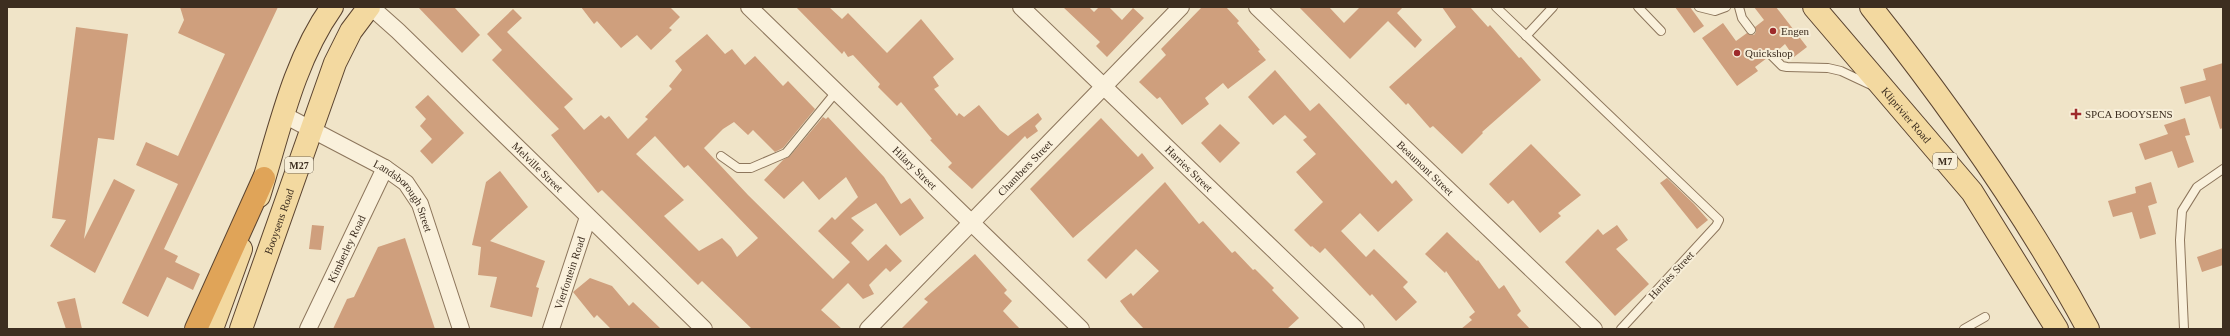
<svg xmlns="http://www.w3.org/2000/svg" width="2230" height="336" font-family="Georgia,serif">
<rect width="100%" height="100%" fill="#f0e4c8"/>
<g fill="#cf9f7d" fill-rule="evenodd">
<path d="M180,7H278L164,249L178,256L175,262L200,274L193,290L167,277L148,317L122,303L178,184L136,165L146,142L178,156L225,54L178,33L184,20Z"/>
<path d="M418,7H454L480,35L462,53Z"/>
<path d="M581,7H670L680,17L669,28L672,30L651,50L637,35L621,48L597,21L594,24Z"/>
<path d="M796,7H829L842,19L848,13L887,53L921,19L954,59L933,77L939,86L934,89L957,116L959,113L964,117L979,105L1000,130L1008,136L1038,113L1042,119L1035,126L1038,131L1027,139L1025,136L972,189L948,167L952,163L930,140L932,139L901,102L897,106L878,87L880,84L853,55L848,57L844,51L842,54Z"/>
<path d="M1063,7H1089L1094,12L1099,7H1109L1122,20L1133,8L1144,18L1107,57L1096,46L1100,42Z"/>
<path d="M1202,7H1226L1239,21L1237,23L1260,50L1258,51L1266,60L1228,89L1223,83L1205,98L1209,104L1182,125L1160,97L1157,99L1139,82L1166,55L1161,49Z"/>
<path d="M1299,7H1329L1344,23L1360,7H1403L1397,13L1422,40L1415,48L1388,21L1350,59Z"/>
<path d="M1442,7H1470L1488,27L1490,25L1519,58L1521,57L1541,80L1482,132L1483,133L1462,154L1433,126L1430,128L1408,103L1406,105L1389,87L1456,27Z"/>
<path d="M1675,7H1690L1704,26L1694,33Z"/>
<path d="M1754,7H1776L1807,47L1794,57L1785,44L1776,52L1769,50L1766,53L1767,58L1755,67L1758,71L1737,86L1702,38L1723,23L1736,41L1747,33L1754,35L1756,32L1755,27L1764,20Z"/>
<path d="M513,9L522,18L507,32L573,99L564,107L584,130L601,115L605,119L609,116L628,139L648,119L645,117L672,89L669,86L682,70L675,61L707,34L725,54L732,49L745,65L755,56L783,86L788,81L815,109L783,148L775,152L753,130L748,135L734,122L723,129L704,148L748,195L833,279L850,262L818,231L832,217L835,220L858,197L846,177L819,200L803,181L784,199L764,180L783,160L790,156L823,117L826,119L828,117L884,177L901,204L910,198L924,218L900,236L876,203L851,218L864,230L851,243L868,261L886,244L902,261L890,272L886,268L869,285L874,294L863,299L848,283L821,310L842,329H752L702,281L698,285L602,190L598,193L551,135L559,129L492,60L502,50L487,34ZM655,136L684,168L688,165L758,238L737,257L731,247L722,238L699,251L664,216L684,200L636,154Z"/>
<path d="M76,27L128,34L114,140L98,138L84,239L114,179L135,190L95,273L50,246L66,220L52,218Z"/>
<path d="M2223,63V128L2220,129L2210,96L2185,104L2180,87L2206,80L2203,69Z"/>
<path d="M1275,70L1310,111L1319,103L1392,184L1396,180L1413,200L1378,232L1360,213L1341,231L1366,257L1374,249L1408,282L1403,287L1417,302L1396,321L1372,294L1370,296L1325,248L1320,253L1312,246L1311,247L1294,230L1323,202L1296,172L1316,154L1303,140L1307,137L1285,115L1273,125L1248,97Z"/>
<path d="M428,95L464,133L432,164L420,151L432,139L420,126L426,119L415,107Z"/>
<path d="M1101,118L1138,157L1142,153L1154,168L1073,238L1030,189Z"/>
<path d="M2185,118L2190,135L2185,136L2194,162L2178,168L2172,151L2145,160L2139,144L2168,134L2164,125Z"/>
<path d="M1220,124L1240,143L1220,163L1201,143Z"/>
<path d="M1531,144L1581,195L1558,213L1561,216L1540,233L1513,200L1508,204L1489,184Z"/>
<path d="M500,171L528,207L490,241L545,261L536,287L539,288L532,317L490,307L497,277L478,275L481,247L472,245L486,182Z"/>
<path d="M1667,178L1694,204L1708,220L1697,229L1660,183Z"/>
<path d="M1165,182L1199,224L1203,221L1232,253L1235,251L1253,270L1255,269L1274,288L1272,290L1299,318L1287,329H1144L1129,313L1120,301L1131,293L1133,296L1159,271L1136,249L1106,279L1087,260Z"/>
<path d="M2151,182L2157,203L2148,206L2156,234L2140,239L2132,212L2113,217L2108,201L2136,193L2135,187Z"/>
<path d="M312,225L324,226L321,250L309,249Z"/>
<path d="M1617,225L1628,240L1616,249L1649,284L1615,316L1565,262L1598,229L1603,235Z"/>
<path d="M1447,232L1477,261L1478,260L1499,289L1504,285L1521,311L1517,315L1530,329H1461L1472,320L1469,317L1475,312L1446,271L1445,273L1425,254Z"/>
<path d="M405,238L435,329H333L347,299L354,297L378,247Z"/>
<path d="M2223,248V265L2202,272L2197,257Z"/>
<path d="M975,254L1007,290L1004,293L1012,301L1003,311L1020,329H901L928,302L924,299Z"/>
<path d="M590,278L612,286L629,306L633,302L661,329H611L597,315L594,318L573,292Z"/>
<path d="M75,298L82,329H66L57,302Z"/>
</g>
<g fill="none" stroke-linecap="round" stroke-linejoin="round">
<g stroke="#8d765c" stroke-width="10">
<g id="lane">
<path d="M1496,7L1719,220L1716,226L1621,329"/>
<path d="M1638,7L1661,31"/>
<path d="M1699,7L1715,11L1726,7"/>
<path d="M1739,7L1742,18L1751,30"/>
<path d="M1526,36L1553,7"/>
<path d="M1771,55L1782,66L1787,67L1828,68L1841,71L1873,86"/>
<path d="M721,156L738,168H751L786,153L836,92"/>
<path d="M1964,329L1985,317"/>
<path d="M2184,329L2180,240L2182,211L2197,187L2223,169"/>
</g>
</g>
<g stroke="#8d765c" stroke-width="18">
<g id="street">
<path id="s1" d="M371,7L398,31L704,329"/>
<path id="s2" d="M749,7L1081,329"/>
<path id="s3" d="M1021,7L1356,329"/>
<path id="s4" d="M1257,7L1594,329"/>
<path id="s5" d="M284,115L385,168L406,183L420,204L461,329"/>
<path id="s6" d="M308,329L385,168"/>
<path id="s7" d="M551,329L588,217"/>
<path id="s8" d="M868,329L1181,7"/>
</g>
</g>
<g stroke="#5b4430" stroke-width="24">
<g id="primary">
<path id="s9" d="M1814,7L1972,192L2057,329"/>
<path d="M1871,7C1952,109 2026,214 2088,329"/>
<path d="M259,196C279,132 293,62 332,7"/>
<path d="M212,329L241,249"/>
<path id="s10" d="M241,329L335,63L351,31L369,7"/>
</g>
</g>
<g stroke="#5b4430" stroke-width="24">
<path id="highway" d="M196,329L264,178"/>
</g>
<use href="#lane" stroke="#faf1dc" stroke-width="8"/>
<use href="#street" stroke="#faf1dc" stroke-width="16"/>
<use href="#primary" stroke="#f3d9a0" stroke-width="22"/>
<use href="#highway" stroke="#e0a458" stroke-width="22"/>
</g>
<g fill="#9e2a2b" stroke="#f7eed8" stroke-width="1.5">
<circle cx="1773" cy="31" r="4"/>
<circle cx="1737" cy="53" r="4"/>
<path d="M2074 108h4v4h4v4h-4v4h-4v-4h-4v-4h4z"/>
</g>
<g text-anchor="middle" stroke-width="4" stroke-linejoin="round" paint-order="stroke">
<g fill="#f7eed8" stroke="#756857" stroke-width="1">
<rect x="1933" y="153" width="24" height="16" rx="3"/>
<rect x="285" y="157" width="28" height="16" rx="3"/>
</g>
<g font-size="10" font-weight="bold" fill="#3d2e20">
<text x="1945" y="165">M7</text>
<text x="299" y="169">M27</text>
</g>
<g font-size="11" fill="#3d2e20" stroke="#f7eed8" text-anchor="start">
<text x="1781" y="35">Engen</text>
<text x="1745" y="57">Quickshop</text>
<text x="2085" y="118">SPCA BOOYSENS</text>
</g>
<g font-size="11" fill="#3d2e20" stroke="#f7eed8">
<text dy="4" stroke="none"><textPath href="#s9" startOffset="142">Kliprivier Road</textPath></text>
<text dy="4" stroke="none"><textPath href="#s1" startOffset="231">Melville Street</textPath></text>
<text dy="4" stroke="none"><textPath href="#s2" startOffset="231">Hilary Street</textPath></text>
<text dy="4" stroke="none"><textPath href="#s8" startOffset="225">Chambers Street</textPath></text>
<text dy="4" stroke="none"><textPath href="#s3" startOffset="233">Harries Street</textPath></text>
<text dy="4" stroke="none"><textPath href="#s4" startOffset="233">Beaumont Street</textPath></text>
<text dy="4" stroke="none"><textPath href="#s5" startOffset="148">Landsborough Street</textPath></text>
<text dy="4" stroke="none"><textPath href="#s10" startOffset="114">Booysens Road</textPath></text>
<text dy="4" stroke="none"><textPath href="#s6" startOffset="89">Kimberley Road</textPath></text>
<text dy="4" stroke="none"><textPath href="#s7" startOffset="59">Vierfontein Road</textPath></text>
<text transform="translate(1671 275) rotate(-47)" y="4">Harries Street</text>
</g>
</g>
<rect width="2230" height="336" fill="none" stroke="#3d2e20" stroke-width="16"/>
</svg>
